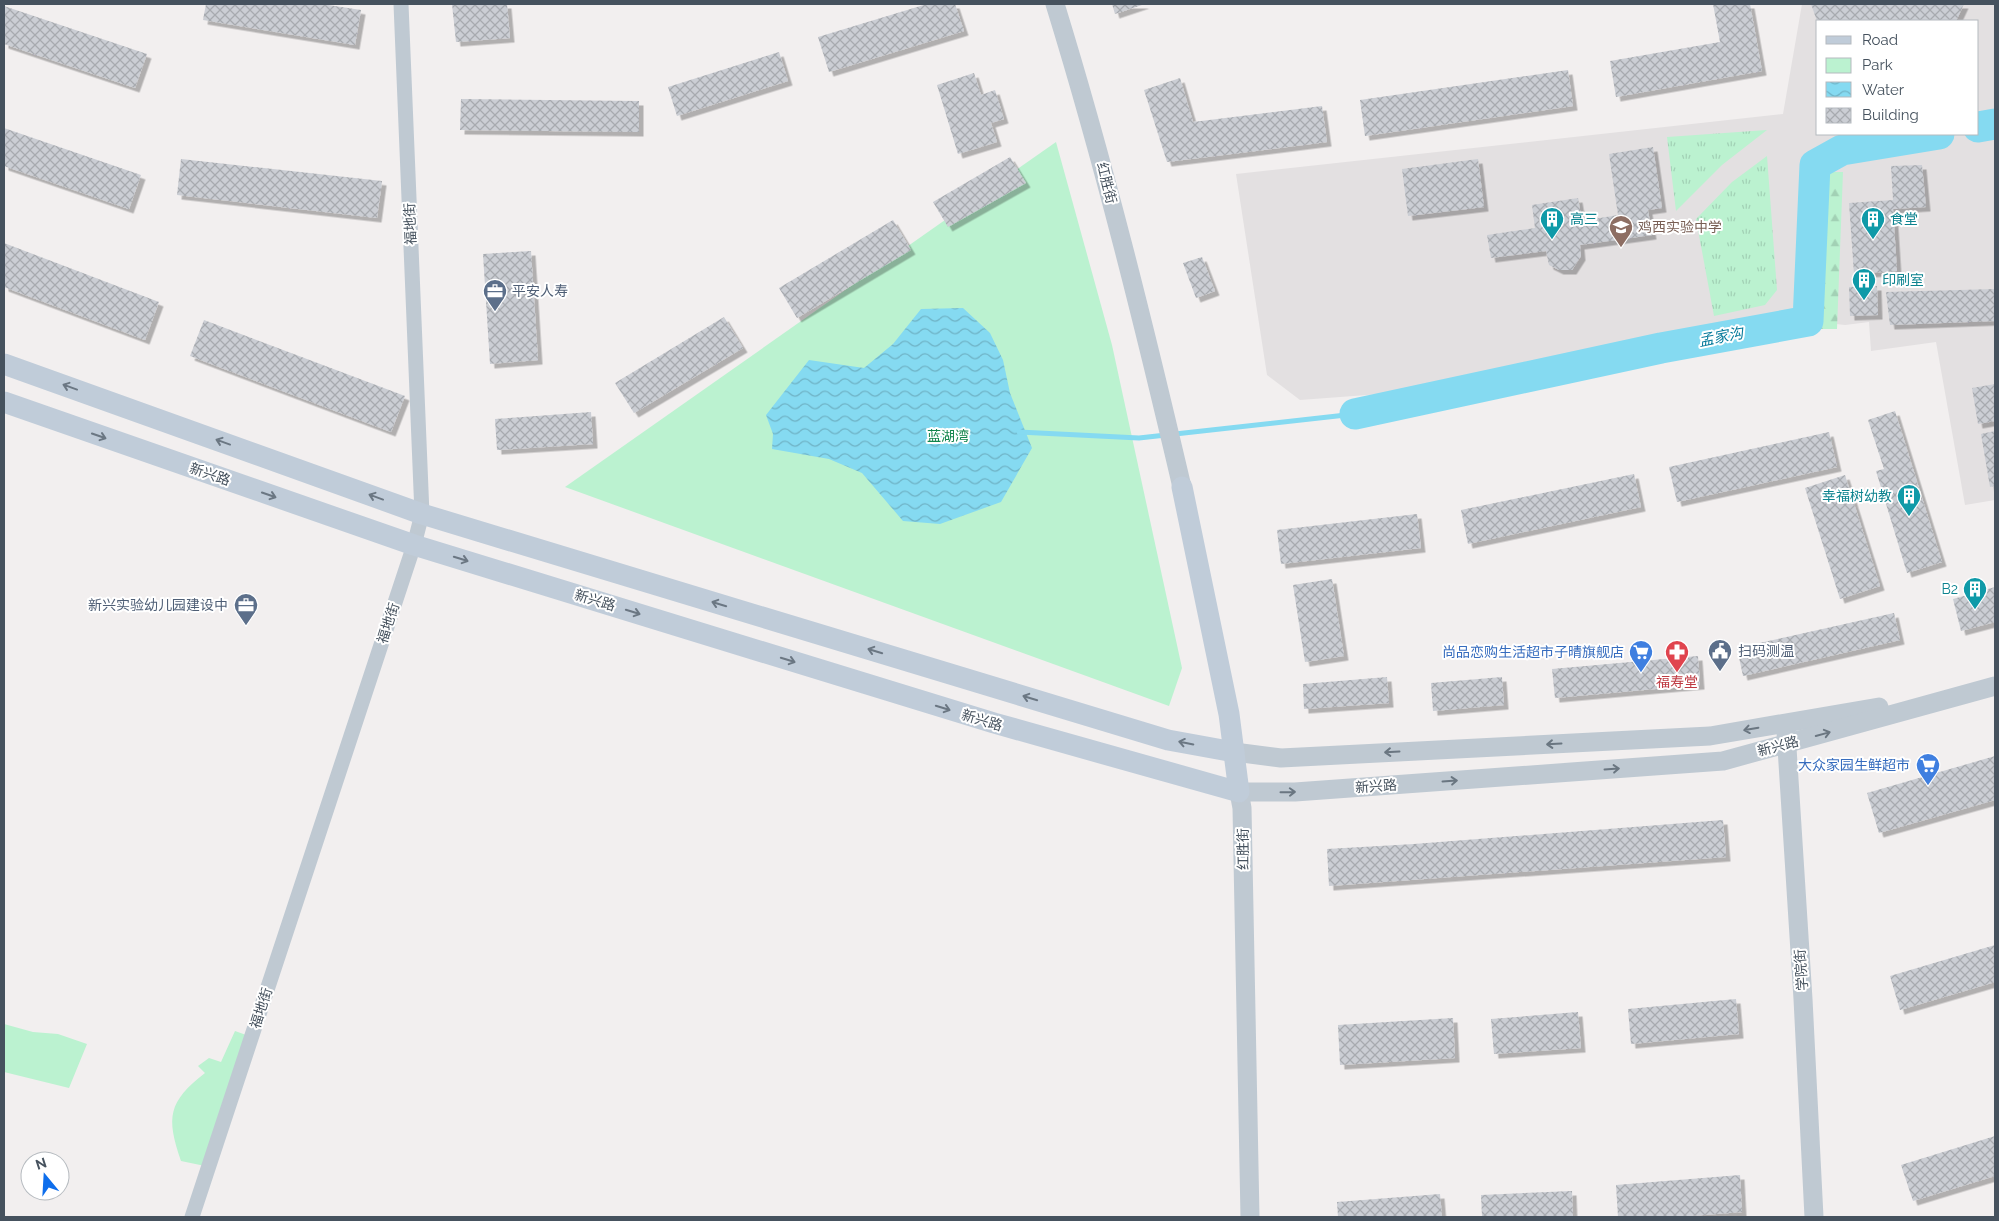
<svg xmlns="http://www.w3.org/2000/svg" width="1999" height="1221" font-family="Raleway,'Noto Sans SC',sans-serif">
<defs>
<pattern id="grass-tufts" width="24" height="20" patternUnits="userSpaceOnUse" patternTransform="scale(1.25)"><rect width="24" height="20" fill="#bbf2d0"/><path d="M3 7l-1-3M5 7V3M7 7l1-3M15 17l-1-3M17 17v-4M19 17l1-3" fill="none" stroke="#a2d1b5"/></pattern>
<pattern id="forest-firs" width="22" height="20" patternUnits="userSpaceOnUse" patternTransform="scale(1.25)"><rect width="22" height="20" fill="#bbf2d0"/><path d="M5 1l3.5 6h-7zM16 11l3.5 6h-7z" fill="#a2d1b5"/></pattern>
<pattern id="water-waves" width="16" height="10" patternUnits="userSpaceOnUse" patternTransform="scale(1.25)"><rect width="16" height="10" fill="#85daf1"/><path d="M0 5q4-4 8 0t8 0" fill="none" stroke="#6fb3c6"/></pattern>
<pattern id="building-cross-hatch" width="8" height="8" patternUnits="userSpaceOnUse" patternTransform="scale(1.25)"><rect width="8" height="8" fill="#cbced4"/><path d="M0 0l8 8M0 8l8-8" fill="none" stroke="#a7aaaf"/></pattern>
<filter id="shadow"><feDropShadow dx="4.5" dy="4.5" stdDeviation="0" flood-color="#0004"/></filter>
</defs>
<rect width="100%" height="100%" fill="#f2efef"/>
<path fill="#e3e0e1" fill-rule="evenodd" d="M1802,4H1995V500L1965,505L1936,342L1871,351L1869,322L1845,325L1808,321L1434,390L1300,400L1267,375L1236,174L1783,114ZM1818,21H1978V134H1818Z"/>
<g fill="url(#grass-tufts)">
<path d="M1767,130L1722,165L1676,211L1667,137Z"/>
<path d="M1767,156L1777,290L1765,305L1714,316L1696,219L1732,182Z"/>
</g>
<path fill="url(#forest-firs)" d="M1823,172H1843L1837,329H1816Z"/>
<g fill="#bbf2d0">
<path d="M1056,142L1112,345L1182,668L1169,706L565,487Z"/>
<path d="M4,1024L33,1032L58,1034L87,1044L69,1088L4,1072Z"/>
<path d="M235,1031L249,1036L205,1166L181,1161C166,1117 168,1102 205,1073L198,1066L209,1058L221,1062Z"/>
</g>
<path fill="url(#water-waves)" d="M963,308L990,333L1003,360L1010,393L1032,448L1001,502L940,524L903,521L862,473L829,459L772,449L773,434L766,415L809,360L864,368L893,344L921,309Z"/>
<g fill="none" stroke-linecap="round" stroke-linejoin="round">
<path stroke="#85daf1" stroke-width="5" d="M1019,432L1139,438L1355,414"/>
<g stroke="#85daf1" stroke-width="31">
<path d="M1978,127L1995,124"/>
<path d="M1355,414L1661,348L1808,321L1815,165L1842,150L1939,134"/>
</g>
</g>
<g fill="url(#building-cross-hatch)" filter="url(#shadow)">
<path d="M206,4H322L361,10L355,45L203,20Z"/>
<path d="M452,4H507L510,38L456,42Z"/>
<path d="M927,4H955L964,31L829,72L818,37Z"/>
<path d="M1112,4H1145L1115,14Z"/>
<path d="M1713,4H1750L1762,71L1616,97L1610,61L1720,42Z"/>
<path d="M1811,4H1964L1956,21H1817Z"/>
<path d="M4,6L147,54L135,88L4,44Z"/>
<path d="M779,52L788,81L677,116L668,87Z"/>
<path d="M1568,70L1573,106L1365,136L1360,100Z"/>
<path d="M974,73L981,95L995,90L1004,119L991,123L997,142L958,154L937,85Z"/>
<path d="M1180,78L1193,122L1322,106L1327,142L1167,162L1144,90Z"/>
<path d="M461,99L639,101V132L460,130Z"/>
<path d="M4,128L141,175L129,209L4,166Z"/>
<path d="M1653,147L1662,208L1648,210L1652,235L1580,245L1581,256L1572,270H1559L1549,265L1546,251L1491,258L1487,235L1535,228L1532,205L1578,198L1582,221L1618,215L1609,154Z"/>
<path d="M1010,157L1026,183L948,227L933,202Z"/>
<path d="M181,159L382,181L377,218L177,195Z"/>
<path d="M1478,159L1484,207L1408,216L1402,169Z"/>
<path d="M1922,165L1926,207L1893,209L1897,271L1854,274L1849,203L1893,200L1891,166Z"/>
<path d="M893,220L911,250L797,318L779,288Z"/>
<path d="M4,243L159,302L145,340L4,287Z"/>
<path d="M531,251L538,360L490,364L483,254Z"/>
<path d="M1202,257L1215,291L1196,298L1183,263Z"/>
<path d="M1877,286L1878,315L1850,316L1849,287Z"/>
<path d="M1995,289V321L1890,325L1886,292Z"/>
<path d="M724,317L743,348L634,413L615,383Z"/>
<path d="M204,320L405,396L391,432L190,356Z"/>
<path d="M1995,384V421L1978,424L1972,388Z"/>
<path d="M1895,411L1942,562L1907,573L1876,471L1884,469L1868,420Z"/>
<path d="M591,412L593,444L497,450L495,419Z"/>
<path d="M1995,431V486L1990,487L1981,434Z"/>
<path d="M1829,432L1837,467L1677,502L1669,467Z"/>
<path d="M1634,474L1641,507L1468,544L1461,510Z"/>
<path d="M1845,475L1880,586L1840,599L1805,488Z"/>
<path d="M1417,514L1421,548L1281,564L1277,530Z"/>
<path d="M1332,579L1344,656L1305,662L1293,585Z"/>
<path d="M1995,587V622L1961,631L1953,599Z"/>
<path d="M1894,613L1900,640L1743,676L1737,648Z"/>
<path d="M1698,656L1700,685L1555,698L1552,669Z"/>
<path d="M1387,677L1389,703L1304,709L1303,684Z"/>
<path d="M1502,677L1504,705L1433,711L1431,683Z"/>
<path d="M1995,756V800L1879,833L1867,793Z"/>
<path d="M1723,820L1726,857L1329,886L1327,849L1414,844Z"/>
<path d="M1995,945V982L1900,1010L1890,976Z"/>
<path d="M1736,999L1739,1034L1631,1044L1628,1009Z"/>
<path d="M1578,1012L1581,1048L1494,1054L1491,1019Z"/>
<path d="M1453,1018L1455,1058L1340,1065L1338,1025Z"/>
<path d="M1995,1136V1176L1913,1201L1901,1165Z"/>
<path d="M1740,1175L1742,1212L1677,1217H1618L1616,1185Z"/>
<path d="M1572,1191L1573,1217H1482L1481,1195Z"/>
<path d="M1440,1194L1442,1217H1338L1337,1202Z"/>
</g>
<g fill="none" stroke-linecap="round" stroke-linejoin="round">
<path stroke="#bfc9d2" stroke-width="15" d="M192,1217L414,545L422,514L401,4"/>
<g stroke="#bfc9d2" stroke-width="19">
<path d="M1055,4C1104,163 1144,325 1182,487"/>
<path d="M1786,732L1803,999L1814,1217"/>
<path d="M1234,752L1281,758L1710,736L1879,707"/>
<path d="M1250,1217L1242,808L1239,792H1295L1723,761L1995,686"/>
</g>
<g stroke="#c0ccd9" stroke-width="21">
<path d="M4,364L422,514L1168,740L1234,752"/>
<path d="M4,402L414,545L994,723L1239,792L1229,714L1182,487"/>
</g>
</g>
<defs><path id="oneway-shaft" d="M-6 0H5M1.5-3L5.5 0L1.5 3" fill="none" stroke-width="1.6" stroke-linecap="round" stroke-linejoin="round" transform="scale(1.25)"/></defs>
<g stroke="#6b7783">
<use href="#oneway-shaft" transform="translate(70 387) rotate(-160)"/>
<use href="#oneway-shaft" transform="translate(99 436) rotate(19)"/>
<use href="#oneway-shaft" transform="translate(223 442) rotate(-160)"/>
<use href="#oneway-shaft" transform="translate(269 495) rotate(19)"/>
<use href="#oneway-shaft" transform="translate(376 497) rotate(-160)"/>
<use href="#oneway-shaft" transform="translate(461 559) rotate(17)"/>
<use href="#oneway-shaft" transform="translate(719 604) rotate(-163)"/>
<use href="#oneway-shaft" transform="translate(633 612) rotate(17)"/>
<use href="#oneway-shaft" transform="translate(875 651) rotate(-163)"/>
<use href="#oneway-shaft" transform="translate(788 660) rotate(17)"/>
<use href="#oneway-shaft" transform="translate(1030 698) rotate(-163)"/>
<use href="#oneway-shaft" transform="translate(943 708) rotate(17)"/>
<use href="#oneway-shaft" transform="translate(1186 743) rotate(-169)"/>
</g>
<g stroke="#6a7681">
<use href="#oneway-shaft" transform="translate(1751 729) rotate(170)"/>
<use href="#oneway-shaft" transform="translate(1823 734) rotate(-15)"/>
<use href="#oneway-shaft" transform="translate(1554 744) rotate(177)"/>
<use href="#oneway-shaft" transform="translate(1392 752) rotate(177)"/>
<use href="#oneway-shaft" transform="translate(1612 769) rotate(-4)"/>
<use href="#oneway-shaft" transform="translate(1450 781) rotate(-4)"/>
<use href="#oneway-shaft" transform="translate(1288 792) rotate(-1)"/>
</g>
<defs>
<g id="building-pin" transform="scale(1.25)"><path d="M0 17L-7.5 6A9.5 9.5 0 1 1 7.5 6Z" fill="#0f9aa8" stroke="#fff"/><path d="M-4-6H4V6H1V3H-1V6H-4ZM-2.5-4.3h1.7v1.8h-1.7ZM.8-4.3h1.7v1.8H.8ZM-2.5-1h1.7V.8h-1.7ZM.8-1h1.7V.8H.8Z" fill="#fff"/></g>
<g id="school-pin" transform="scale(1.25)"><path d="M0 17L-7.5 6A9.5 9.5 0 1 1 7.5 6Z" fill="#8d6e63" stroke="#fff"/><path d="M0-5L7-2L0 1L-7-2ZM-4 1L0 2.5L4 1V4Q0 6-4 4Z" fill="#fff"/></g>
<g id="office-pin" transform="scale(1.25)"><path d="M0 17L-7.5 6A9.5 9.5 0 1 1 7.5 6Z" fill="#5c6f8a" stroke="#fff"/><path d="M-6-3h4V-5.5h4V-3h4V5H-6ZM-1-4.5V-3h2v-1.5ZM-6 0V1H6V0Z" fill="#fff"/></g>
<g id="civic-pin" transform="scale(1.25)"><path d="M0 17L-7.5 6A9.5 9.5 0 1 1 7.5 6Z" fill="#5c6f8a" stroke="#fff"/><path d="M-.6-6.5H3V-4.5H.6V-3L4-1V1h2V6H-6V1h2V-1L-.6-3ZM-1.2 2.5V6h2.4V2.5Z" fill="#fff"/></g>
<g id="supermarket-pin" transform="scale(1.25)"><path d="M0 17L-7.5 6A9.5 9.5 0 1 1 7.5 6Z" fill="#3f7fe0" stroke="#fff"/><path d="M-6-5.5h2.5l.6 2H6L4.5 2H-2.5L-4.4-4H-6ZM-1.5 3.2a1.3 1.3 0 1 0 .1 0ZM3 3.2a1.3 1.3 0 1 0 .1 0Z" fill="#fff"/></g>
<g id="pharmacy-pin" transform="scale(1.25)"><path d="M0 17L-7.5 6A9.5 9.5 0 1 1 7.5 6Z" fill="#e0444e" stroke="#fff"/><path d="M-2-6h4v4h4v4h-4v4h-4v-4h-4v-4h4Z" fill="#fff"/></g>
</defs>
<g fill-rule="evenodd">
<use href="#building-pin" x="1552" y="219"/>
<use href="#building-pin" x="1873" y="219"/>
<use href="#school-pin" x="1621" y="227"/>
<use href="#building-pin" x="1864" y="280"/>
<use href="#office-pin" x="495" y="291"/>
<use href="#building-pin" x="1909" y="496"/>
<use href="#building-pin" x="1975" y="589"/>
<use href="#office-pin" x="246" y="605"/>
<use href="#civic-pin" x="1720" y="651"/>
<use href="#supermarket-pin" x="1641" y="652"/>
<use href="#pharmacy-pin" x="1677" y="652"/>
<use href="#supermarket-pin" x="1928" y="765"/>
</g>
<g text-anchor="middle" stroke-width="4" stroke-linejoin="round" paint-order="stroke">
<g font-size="14" fill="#46525e" stroke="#fff">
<text transform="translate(1107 183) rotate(76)" y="5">红胜街</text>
<text transform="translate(410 224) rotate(-92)" y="5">福地街</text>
<text transform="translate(210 474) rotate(19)" y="5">新兴路</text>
<text transform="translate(595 600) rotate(17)" y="5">新兴路</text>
<text transform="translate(388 623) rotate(-72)" y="5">福地街</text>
<text transform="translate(982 720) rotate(17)" y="5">新兴路</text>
<text transform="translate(1778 746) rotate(-15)" y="5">新兴路</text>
<text transform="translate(1376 786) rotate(-4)" y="5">新兴路</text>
<text transform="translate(1243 849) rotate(-91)" y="5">红胜街</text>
<text transform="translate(1801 970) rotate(-94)" y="5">学院街</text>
<text transform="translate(261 1008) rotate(-72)" y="5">福地街</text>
</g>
<g font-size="14" fill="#0d838f" stroke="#fff" text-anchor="start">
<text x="1570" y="224">高三</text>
<text x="1890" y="224">食堂</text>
<text x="1882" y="285">印刷室</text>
<text x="1892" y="501" text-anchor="end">幸福树幼教</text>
<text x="1958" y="594" text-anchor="end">B2</text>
</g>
<g font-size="14" fill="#785e54" stroke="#fff" text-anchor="start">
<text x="1638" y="232">鸡西实验中学</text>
</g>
<g font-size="14" fill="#4e5e75" stroke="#fff" text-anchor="start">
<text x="512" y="296">平安人寿</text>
<text x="228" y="610" text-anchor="end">新兴实验幼儿园建设中</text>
<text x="1738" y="656">扫码测温</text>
</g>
<g font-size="14" fill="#11844b" stroke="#fff">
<text x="948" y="441">蓝湖湾</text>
</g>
<g font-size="14" fill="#366cbe" stroke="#fff" text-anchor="end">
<text x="1624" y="657">尚品恋购生活超市子晴旗舰店</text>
<text x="1910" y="770">大众家园生鲜超市</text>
</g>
<g font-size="14" fill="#be3a42" stroke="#fff">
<text x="1677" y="687">福寿堂</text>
</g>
<g font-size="15" font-style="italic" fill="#067a9b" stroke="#fff">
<text transform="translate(1721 337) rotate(-11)" y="5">孟家沟</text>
</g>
</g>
<rect width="1999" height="1221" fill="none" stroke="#46525e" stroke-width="10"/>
<rect x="1816" y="20" width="162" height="115" fill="#ffffff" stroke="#b5babf"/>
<rect x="1826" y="36" width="25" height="8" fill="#c0ccd9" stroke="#b5babf"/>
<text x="1862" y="45" font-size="15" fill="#46525e">Road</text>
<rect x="1826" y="58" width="25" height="15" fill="#bbf2d0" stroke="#b5babf"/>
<text x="1862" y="70" font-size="15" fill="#46525e">Park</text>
<rect x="1826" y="82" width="25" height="15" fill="url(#water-waves)" stroke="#b5babf"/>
<text x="1862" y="95" font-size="15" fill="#46525e">Water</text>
<rect x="1826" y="108" width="25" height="15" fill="url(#building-cross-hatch)" stroke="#b5babf"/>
<text x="1862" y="120" font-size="15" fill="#46525e">Building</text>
<g transform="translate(45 1176) rotate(342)"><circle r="24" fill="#ffffff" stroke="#b5babf"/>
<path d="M0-4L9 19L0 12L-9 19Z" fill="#0e6eec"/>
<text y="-8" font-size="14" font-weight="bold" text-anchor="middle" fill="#46525e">N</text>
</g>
</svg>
